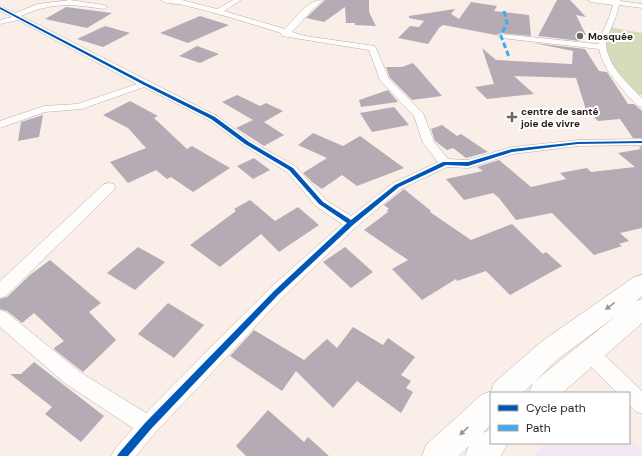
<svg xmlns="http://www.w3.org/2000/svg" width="642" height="456" font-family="'DM Sans',sans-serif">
<rect width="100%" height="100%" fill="#f9efe8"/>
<path fill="#f2e8f1" d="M629,438L642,449V456H533L545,443H629Z"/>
<path fill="#d6dcbb" d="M609,27L642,33V95L632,94L608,62L603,48Z"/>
<g fill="#b4abb5">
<path d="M325,0H369V12L376,26L355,25V23H346L345,7L324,22L306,18Z"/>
<path d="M557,0H570L586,17L576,15L586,35L576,34L580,41L538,36Z"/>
<path d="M471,2L497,6L494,11L529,15L531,36L501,33L496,35L443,25L439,28L428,44L398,38L410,26L419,27L424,21L409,18V16L455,9L451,14L459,19Z"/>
<path d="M66,7L112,13L87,28L45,19Z"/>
<path d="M200,16L229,25L188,43L160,33Z"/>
<path d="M105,26L130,33L103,47L77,39Z"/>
<path d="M534,43L585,49L599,71L607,72L628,104H634L642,111V138H633L620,119L598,121L593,116H588L576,78L514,76L534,94L487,99L475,87L494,84L482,48L496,60L572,64L573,51Z"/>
<path d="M197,46L219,54L200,63L179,56Z"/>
<path d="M413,63L442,96L412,100L390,78L386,67H402Z"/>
<path d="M388,90L398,102L361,107L359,100Z"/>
<path d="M237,95L260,106L266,103L283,111L264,122L284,135L264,146L236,128L253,120L222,102Z"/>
<path d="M130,101L158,116L154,118L187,149L192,146L230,168L193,192L171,177L167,179L156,170L128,183L110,162L146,148L128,128L103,115Z"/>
<path d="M394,107L409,125L372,132L360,113Z"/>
<path d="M43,115L39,137L18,141L21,122Z"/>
<path d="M442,125L457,136L461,134L488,152L466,158L453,148L447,150L435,141L431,129Z"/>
<path d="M313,133L343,146L360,136L404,168L357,186L342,175L322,189L312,182L303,173L327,158L298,145Z"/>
<path d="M642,146V228L620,233L629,241L619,244L622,246L594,255L552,213L516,220L499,198L493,193L464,200L446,179L483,171L477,167L499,160L531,187L566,179L560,173L587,168L591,172L635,167L618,153L641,149L639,147Z"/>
<path d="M254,158L270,170L253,179L237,166Z"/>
<path d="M404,189L431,211L430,212L471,240L512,224L543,254L546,252L562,266L510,295L486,271L457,281L456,279L422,300L392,269L408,260L364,230L388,212L387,210L389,209L384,205Z"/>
<path d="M250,200L275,221L298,207L319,225L279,252L261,234L220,267L190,245L236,211L234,209Z"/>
<path d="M138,247L165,262L135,290L107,273Z"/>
<path d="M345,247L373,272L351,288L323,262Z"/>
<path d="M50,260L101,303L89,312L116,340L83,372L55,350L54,348L64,341L34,313L22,323L7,311L0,309V299L7,297L30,275Z"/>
<path d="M168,303L204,325L174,358L138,334Z"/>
<path d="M353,327L383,345L388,338L415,357L401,375L411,381L406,388L413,392L401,413L357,381L333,408L296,371L282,391L230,356L254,330L304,360L327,339L337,348Z"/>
<path d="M34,362L104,416L81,442L45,414L52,407L10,374H21Z"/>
<path d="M268,410L304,442L308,437L329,456H246L236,446Z"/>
</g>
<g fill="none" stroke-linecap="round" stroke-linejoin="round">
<g stroke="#b6afa9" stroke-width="1">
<g id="minor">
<path d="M70,0L104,5L108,7L104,9C71,4 52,2 21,16L217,116L251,141L295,166L326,200L351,216L393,183L438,162L423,143L414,116L380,80L369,50L282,36L281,33C249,23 217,13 184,5C177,3 166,5 161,0H182L217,9L233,0H241L224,11L285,29C296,18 307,0 323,0L312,10L292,32L305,36L375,46L389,79L423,113L434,142L448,159L468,160L512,147L578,140L642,139V145L578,146L513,154L468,168L447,167L401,189L356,227L282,298L155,433L136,456H111L115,449L133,428L66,384L0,327V310L6,312L80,372L146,413L270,288L342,224L316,206L287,172L243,145L209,120L144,87L82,109L45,112L0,128V121L44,106L77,104L137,84L18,20L0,24V20L12,17L0,11V6L15,13L38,4Z"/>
<path d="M588,0H620V1L642,4V8L619,5C618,16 606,37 606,44C607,65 628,84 642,98V107L638,106C623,90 604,72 599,49L501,38L497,36L501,34L598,44L610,15L613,5L591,2Z"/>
<path d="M109,183L114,184L115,187L114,190L6,296L0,298V281L104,184Z"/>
<path d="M589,344L595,346L642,391V414L635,411L629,405V393H617L583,358L580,352L583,346Z"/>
</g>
</g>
<g stroke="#b6afa9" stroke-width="1">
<path id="secondary" d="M642,275V296L636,301L642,299V323L562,393H529L533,383L552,367L616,316L559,358L523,393H491V424L483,433L491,429V443H508L501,456H465L469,446L459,456H422L426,445L481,395L491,391L494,383L541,342L634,277Z"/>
</g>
<use href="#minor" fill="#fefdfc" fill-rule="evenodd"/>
<use href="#secondary" fill="#fefdfc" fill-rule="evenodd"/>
<path stroke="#3fa9f5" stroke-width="3" stroke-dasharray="5.5 3" stroke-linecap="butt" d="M504,11L507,23L501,36L509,57"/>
<g stroke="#fff" stroke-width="2">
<path id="cycleway" d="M0,7L146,83L215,117L249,142L293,168L323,202L351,220L395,185L443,162H468L512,149L578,142L642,141V143L578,144L512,152L468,166L446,165L399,187L353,225L278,295L151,429L128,456H117L119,453L145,423L274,291L347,223L319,204L289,170L245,144L211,119L144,85L0,9Z"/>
</g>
<use href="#cycleway" fill="#0057b8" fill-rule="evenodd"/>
</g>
<defs><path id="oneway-solid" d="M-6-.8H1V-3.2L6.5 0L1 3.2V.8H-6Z"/></defs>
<g fill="#9c9895">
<use href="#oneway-solid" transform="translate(610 306) rotate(143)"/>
<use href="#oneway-solid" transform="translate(464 431) rotate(137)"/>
</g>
<g fill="#6f6661" stroke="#fff" stroke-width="1.5">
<circle cx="580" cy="36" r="4"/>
<path d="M510 111h4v4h4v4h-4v4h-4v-4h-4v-4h4z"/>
</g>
<g text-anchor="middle" stroke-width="4" stroke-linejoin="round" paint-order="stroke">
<g font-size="10" font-weight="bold" fill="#251d18" stroke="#fff" text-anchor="start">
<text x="588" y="40">Mosquée</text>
<text x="521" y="115">centre de santé<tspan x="521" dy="12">joie de vivre</tspan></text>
</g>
</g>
<rect x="490" y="392" width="140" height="52" fill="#ffffff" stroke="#a8a5a3"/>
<rect x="498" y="405" width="20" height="6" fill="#0057b8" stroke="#a8a5a3"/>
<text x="526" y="412" font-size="12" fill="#251d18">Cycle path</text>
<rect x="498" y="425" width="20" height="6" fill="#3fa9f5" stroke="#a8a5a3"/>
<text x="526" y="432" font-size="12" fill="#251d18">Path</text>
</svg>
